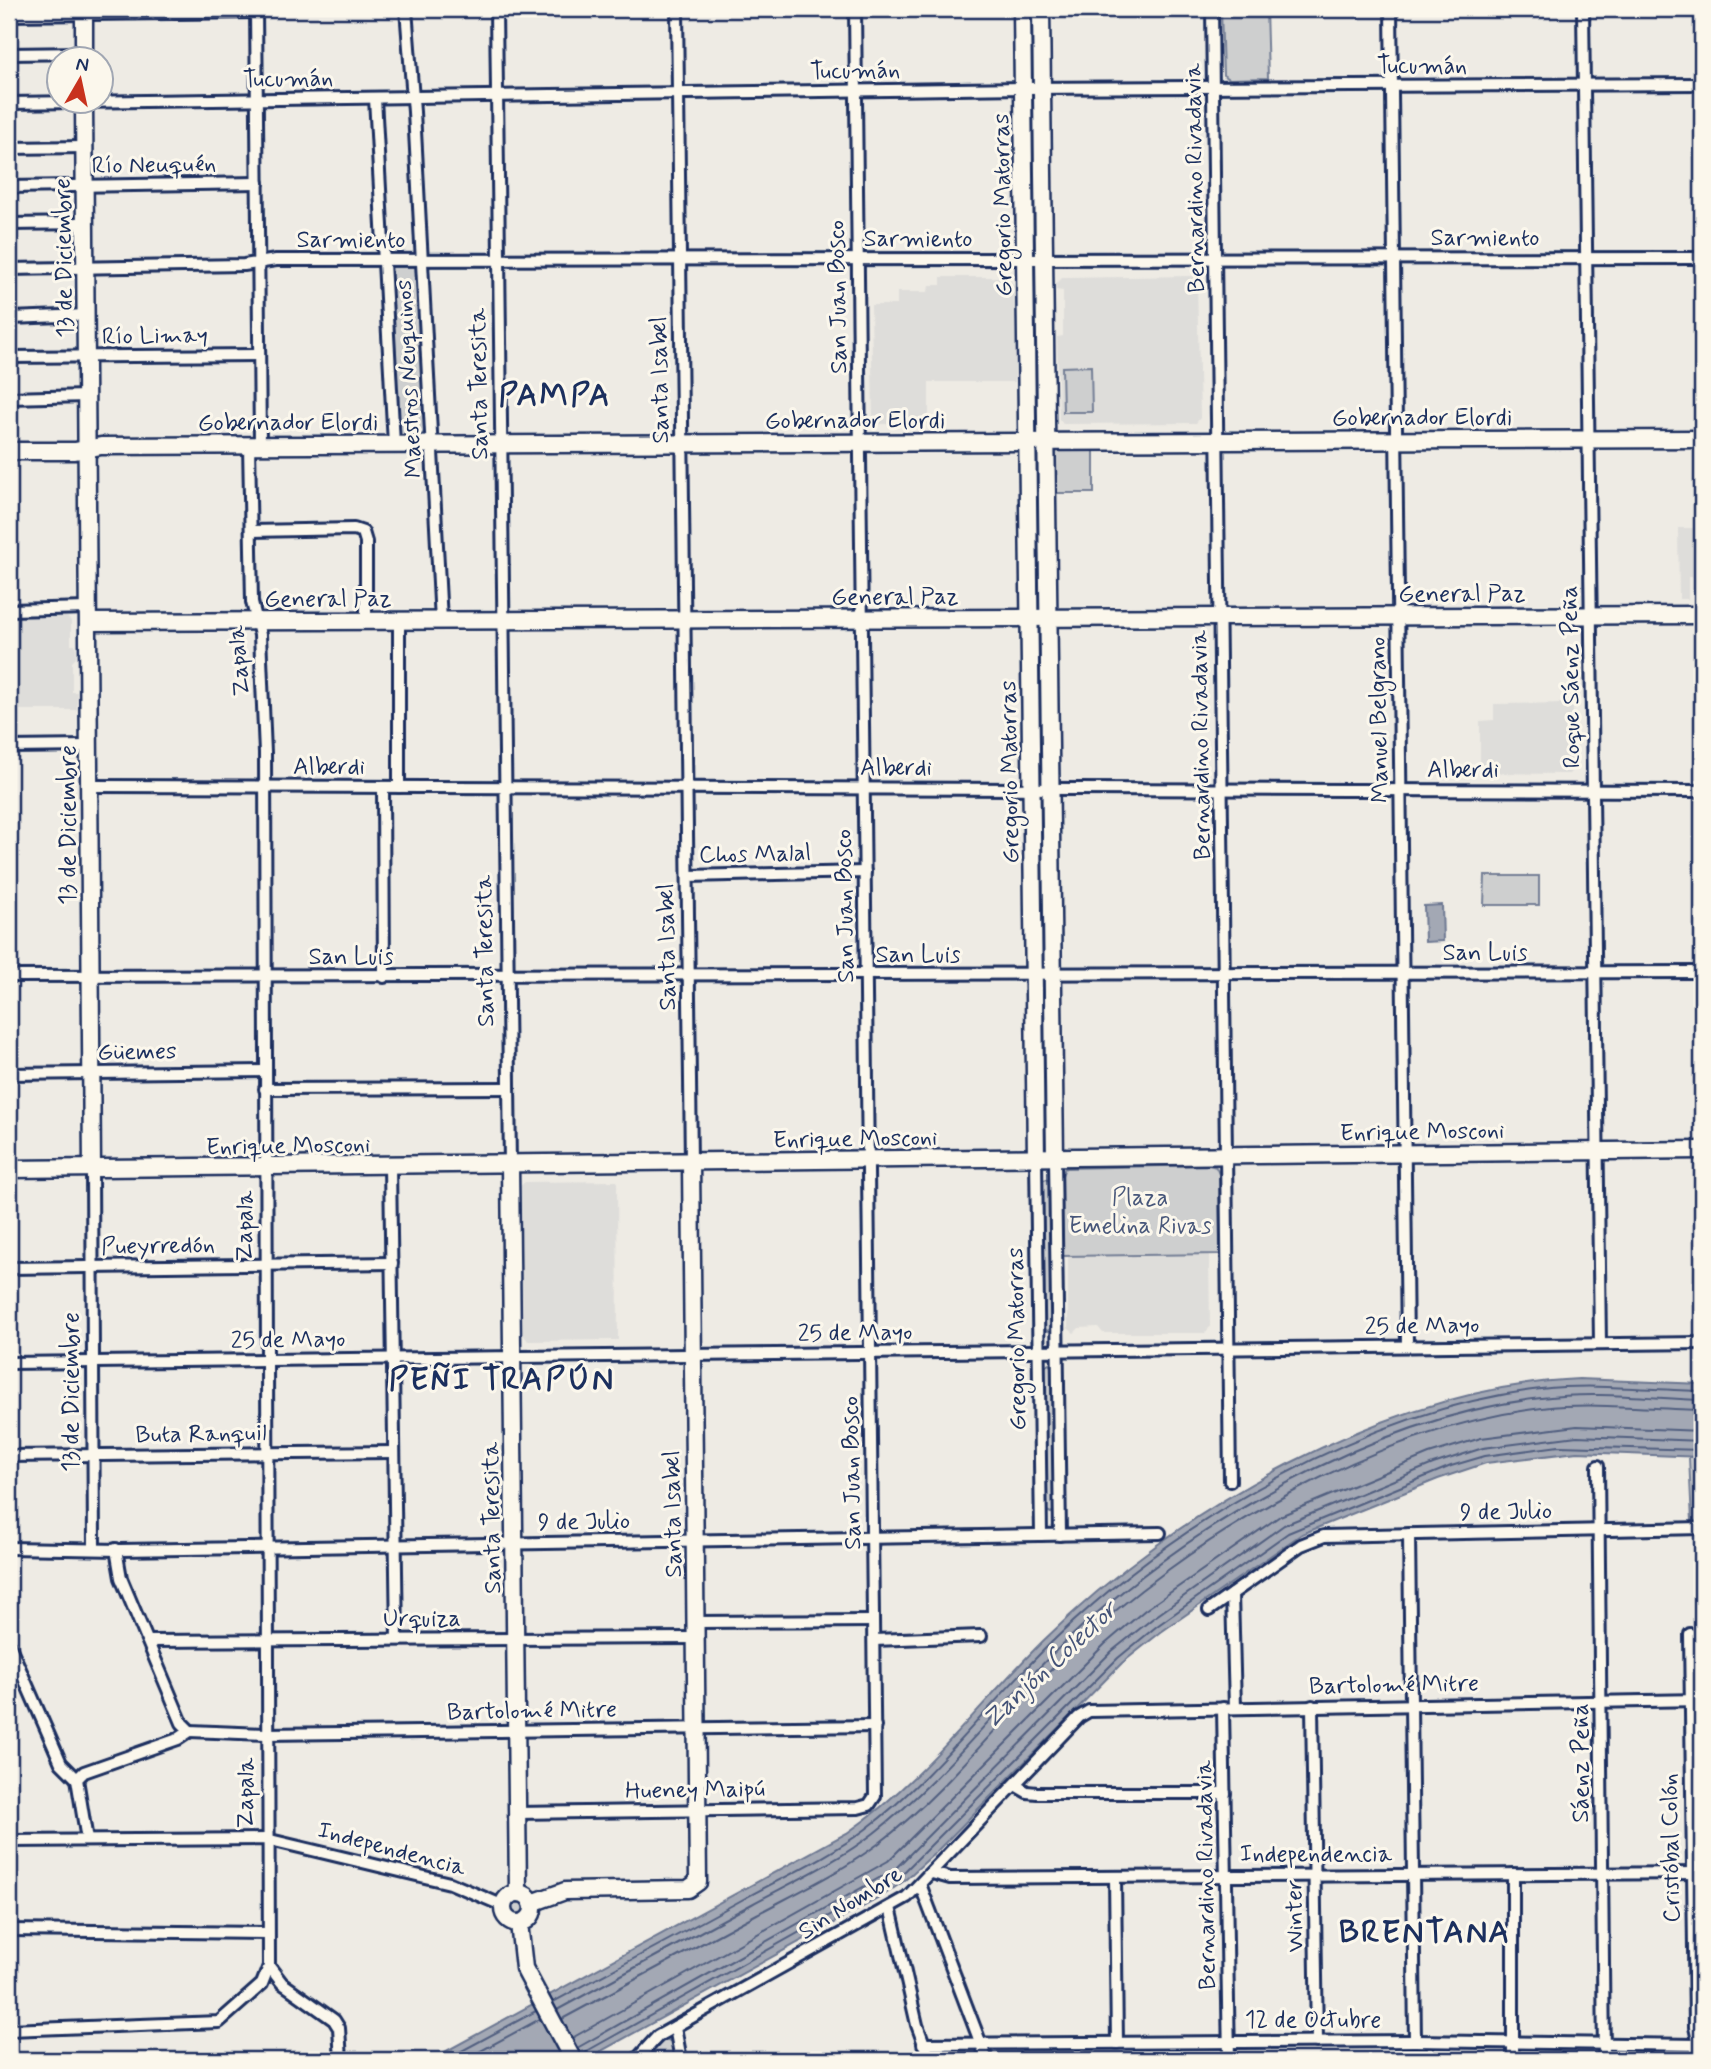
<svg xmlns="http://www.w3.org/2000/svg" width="1711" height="2069" font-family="Mynerve,sans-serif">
<rect width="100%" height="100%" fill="#eeebe4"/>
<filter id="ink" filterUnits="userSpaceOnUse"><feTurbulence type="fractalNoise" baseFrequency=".0143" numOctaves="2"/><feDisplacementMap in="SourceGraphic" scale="14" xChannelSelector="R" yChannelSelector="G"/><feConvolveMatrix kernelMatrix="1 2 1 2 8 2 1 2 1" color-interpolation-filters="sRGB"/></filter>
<g filter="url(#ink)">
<g fill="#deddda">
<path d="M1193 276 1197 280 1200 418 1196 423 1063 424 1059 419 1057 337 1063 336V291L1056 290V284L1062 278Z"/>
<path d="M941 277H1007L1015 286V382H929V424H878L873 420 871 305H897V292H928L929 285H941Z"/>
<path d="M1678 528H1702V577H1688V599H1679Z"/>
<path d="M11 617H67L71 621V645H76V658L72 662V692H77V710H11Z"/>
<path d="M1573 703 1574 768 1569 774 1480 773V721L1494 720V704Z"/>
<path d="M617 1181 618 1340 528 1341 523 1334 520 1186 525 1182Z"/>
<path d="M1209 1254 1210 1327 1205 1333H1103L1098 1327 1079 1328 1074 1333 1068 1328V1256Z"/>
<path d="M1619 2057H1680L1685 2060H1616Z"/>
</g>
<g fill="#cecfcf" stroke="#747f96" stroke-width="2">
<path d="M1026 9H1037L1033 73H1029Z"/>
<path d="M1221 9H1266L1268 78 1230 79 1223 75Z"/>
<path d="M1032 103 1035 104 1038 242 1035 244 1032 243Z"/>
<path d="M414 266 418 269 426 433 404 437 397 432 389 267Z"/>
<path d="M1037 329 1040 331 1037 427 1034 426V330Z"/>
<path d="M1091 366 1092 412H1063L1062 367Z"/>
<path d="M1094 447V493H1051L1052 450Z"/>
<path d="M1036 455H1039L1042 602 1039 603 1034 601 1033 456Z"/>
<path d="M1039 635 1043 637 1045 773 1042 775 1038 773 1036 637Z"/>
<path d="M1042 804 1045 805 1046 966 1040 965 1039 805Z"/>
<path d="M1485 876H1539V905H1484Z"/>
<path d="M1041 981H1045L1050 1141 1047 1143 1043 1142Z"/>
<path d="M1209 1165 1216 1167 1219 1174 1220 1254 1062 1256 1061 1178 1065 1168Z"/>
<path d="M1047 1179 1051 1184 1053 1326 1048 1331 1043 1329 1041 1181Z"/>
<path d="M1049 1364 1053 1369 1056 1509 1051 1513 1045 1510 1043 1368Z"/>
<path d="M1689 1457H1702V1522H1692Z"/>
<circle cx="519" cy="1908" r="8"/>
<path d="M666 2039 672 2042 675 2060H641Z"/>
<path d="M1517 2048H1592L1598 2051 1599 2060H1517Z"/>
</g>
<g fill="#a3a8b4" stroke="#6d7892" stroke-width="2">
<path d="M1442 905 1443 941 1425 942 1424 906Z"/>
<path d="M1579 1379 1702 1384V1457L1577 1452 1486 1463 1438 1479 1302 1534 1161 1632 1122 1663 936 1852 904 1881 881 1897 585 2060H430L847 1833C922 1781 979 1704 1043 1641 1178 1508 1386 1388 1579 1379Z"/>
</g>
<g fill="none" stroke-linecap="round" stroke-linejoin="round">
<g stroke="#515f80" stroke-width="2">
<path d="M553 2002C618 1967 684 1932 749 1896 788 1875 830 1856 866 1829 935 1777 993 1698 1056 1638 1180 1519 1368 1409 1541 1389 1595 1383 1648 1390 1702 1391"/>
<path d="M557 2010C622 1975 687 1939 752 1904 793 1882 837 1862 874 1833 945 1778 999 1704 1064 1643 1187 1526 1371 1418 1541 1398 1595 1391 1648 1398 1702 1400"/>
<path d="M562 2019C627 1984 692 1949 757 1914 798 1892 841 1872 878 1844 949 1790 1004 1715 1067 1654 1188 1538 1374 1428 1542 1408 1595 1402 1649 1409 1702 1410"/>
<path d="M572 2038 888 1861 1105 1644 1145 1610 1280 1516 1429 1454 1481 1438 1577 1426 1702 1431"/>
<path d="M577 2048 895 1869 1112 1651 1152 1619 1284 1525 1433 1464 1483 1448 1577 1436 1702 1441"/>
<path d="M445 2060 536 2011"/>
<path d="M464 2060 540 2019"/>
<path d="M583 2060 587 2051 900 1876 1118 1658 1157 1626 1288 1533 1451 1466 1485 1456 1559 1446 1702 1450"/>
</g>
<g stroke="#1b2f5e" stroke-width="16">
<g id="street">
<path d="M256 9 260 445"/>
<path d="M406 9 414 112 441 621"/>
<path d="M496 9 510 1165"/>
<path d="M677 9 691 1162"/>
<path d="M1212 9 1230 1481"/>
<path d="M1391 9 1407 1346"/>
<path d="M1583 9 1600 1344"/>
<path d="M9 15 256 12"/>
<path d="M9 54 84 53"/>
<path d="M375 98 394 444"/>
<path d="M9 103 1023 88 1702 84"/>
<path d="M9 148 85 147"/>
<path d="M9 187 258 183"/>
<path d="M9 224 86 223"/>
<path d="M9 269 244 265 276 260 1702 258"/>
<path d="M11 318 87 315"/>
<path d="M9 357 259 355"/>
<path d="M9 398 87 396"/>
<path d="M251 531 354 529 363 532 366 542V621"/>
<path d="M9 610 89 608"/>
<path d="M9 747 89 746"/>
<path d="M90 786 1702 791"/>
<path d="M383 787 384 977"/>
<path d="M399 787V621"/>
<path d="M688 876 865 872"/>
<path d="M9 976 1702 972"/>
<path d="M9 1074 265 1071"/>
<path d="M265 1089 509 1088"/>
<path d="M1036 1158 1041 1535"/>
<path d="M1055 1158 1060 1535"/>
<path d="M390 1166 397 1639"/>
<path d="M92 1170 94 1547"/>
<path d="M9 1268 392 1263"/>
<path d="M9 1363 1702 1343"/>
<path d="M9 1456 394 1452"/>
<path d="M1598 1466 1604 2060"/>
<path d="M1409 1534 1415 2041"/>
<path d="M9 1548 120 1550 1160 1533"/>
<path d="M116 1549 121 1578 182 1723 190 1731"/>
<path d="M1232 1594 1235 1708"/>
<path d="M1209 1610 1301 1545 1324 1536 1702 1528"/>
<path d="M696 1622 873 1621"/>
<path d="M874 1640 981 1636"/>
<path d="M148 1641 696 1638"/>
<path d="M9 1644 61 1763 77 1779"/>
<path d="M1312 1706 1317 2042"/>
<path d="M1223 1708 1229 2060"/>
<path d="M190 1731 266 1734 875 1726"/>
<path d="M1015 1785 1027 1792 1037 1793H1225"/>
<path d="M517 1813 858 1808 869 1805 875 1796 855 9"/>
<path d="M87 1840 77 1779 84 1772 178 1739 190 1731"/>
<path d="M9 1841 266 1839 450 1883 504 1906"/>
<path d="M932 1873 950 1878 1702 1873"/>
<path d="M1513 1874V2060"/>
<path d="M1115 1877 1117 2043"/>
<path d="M920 1884 987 2060"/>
<path d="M890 1907 917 2025 930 2060"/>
<path d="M9 1930 268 1933"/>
<path d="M269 1966 282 1983 334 2020 339 2028 341 2060"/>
<path d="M675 2027 681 2060"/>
<path d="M9 2030 219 2022 262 1984 269 1966 265 753 260 635 252 602 249 445"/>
<path d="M923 2044 1415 2041 1699 2045 1695 2027 1690 1634"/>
<path d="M636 2060 658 2036 907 1897 1079 1717 1089 1711 1702 1700"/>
</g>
</g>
<g stroke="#1b2f5e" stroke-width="21">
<g id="secondary">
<path d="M84 9V60"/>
<path d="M1022 9 1036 1158"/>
<path d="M1041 9 1055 1158"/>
<path d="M84 102 92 1170"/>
<path d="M9 451H75L101 446 1702 439"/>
<path d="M89 622 1702 615"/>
<path d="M510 1165 518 1893"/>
<path d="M9 1169 1702 1150"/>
<circle cx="518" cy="1908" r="15"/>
<path d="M532 1903 565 1891 688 1889 698 1882 691 1162"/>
<path d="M519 1923 524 1968 573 2060"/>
<path d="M1699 2060V2045H1702"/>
</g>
</g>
<use href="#street" stroke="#fbf7ec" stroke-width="10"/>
<use href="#secondary" stroke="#fbf7ec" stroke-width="16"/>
</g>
</g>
<g text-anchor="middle" stroke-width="6" stroke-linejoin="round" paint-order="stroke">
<g font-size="24" fill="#1b2f5e" stroke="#fbf7ec">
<text x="1422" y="73">Tucumán</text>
<text transform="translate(855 70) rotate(-1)" y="8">Tucumán</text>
<text transform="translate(288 78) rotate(-1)" y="8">Tucumán</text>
<text transform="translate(154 164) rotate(-1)" y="8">Río Neuquén</text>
<text transform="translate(1194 178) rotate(-91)" y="8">Bernardino Rivadavia</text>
<text transform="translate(1002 205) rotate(-91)" y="8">Gregorio Matorras</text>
<text x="1485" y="245">Sarmiento</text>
<text x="918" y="246">Sarmiento</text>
<text x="351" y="247">Sarmiento</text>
<text transform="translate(63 258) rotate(-91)" y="8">13 de Diciembre</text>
<text transform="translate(837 297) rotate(-91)" y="8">San Juan Bosco</text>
<text transform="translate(155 335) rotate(-1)" y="8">Río Limay</text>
<text transform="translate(408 379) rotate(-93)" y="8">Maestros Neuquinos</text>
<text transform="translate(659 380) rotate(-91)" y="8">Santa Isabel</text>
<text transform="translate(478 384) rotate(-91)" y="8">Santa Teresita</text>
<text x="1422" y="425">Gobernador Elordi</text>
<text x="855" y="428">Gobernador Elordi</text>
<text x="288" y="430">Gobernador Elordi</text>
<text x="1462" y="601">General Paz</text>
<text x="895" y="604">General Paz</text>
<text x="328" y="606">General Paz</text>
<text transform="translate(238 661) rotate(-95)" y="8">Zapala</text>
<text transform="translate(1570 677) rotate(-91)" y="8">Roque Sáenz Peña</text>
<text transform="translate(1378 720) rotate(-91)" y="8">Manuel Belgrano</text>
<text transform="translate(1200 745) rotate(-91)" y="8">Bernardino Rivadavia</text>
<text x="329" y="774">Alberdi</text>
<text x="896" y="775">Alberdi</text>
<text x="1463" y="777">Alberdi</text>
<text transform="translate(1009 772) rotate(-91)" y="8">Gregorio Matorras</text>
<text transform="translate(67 825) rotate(-90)" y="8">13 de Diciembre</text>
<text transform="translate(755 853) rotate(-1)" y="8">Chos Malal</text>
<text transform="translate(844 906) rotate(-91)" y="8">San Juan Bosco</text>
<text transform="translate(666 947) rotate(-91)" y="8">Santa Isabel</text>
<text transform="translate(484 951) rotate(-91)" y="8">Santa Teresita</text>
<text x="1485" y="960">San Luis</text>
<text x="918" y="962">San Luis</text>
<text x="351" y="964">San Luis</text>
<text transform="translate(137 1051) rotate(-1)" y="8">Güemes</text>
<text transform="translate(1422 1131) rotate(-1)" y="8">Enrique Mosconi</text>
<text transform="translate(855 1138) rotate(-1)" y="8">Enrique Mosconi</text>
<text transform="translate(288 1145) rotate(-1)" y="8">Enrique Mosconi</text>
<text transform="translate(244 1226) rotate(-90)" y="8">Zapala</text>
<text transform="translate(158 1245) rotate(-1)" y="8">Pueyrredón</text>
<text transform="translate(1422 1325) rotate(-1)" y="8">25 de Mayo</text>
<text transform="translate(855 1332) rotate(-1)" y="8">25 de Mayo</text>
<text transform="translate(288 1339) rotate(-1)" y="8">25 de Mayo</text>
<text transform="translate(1016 1339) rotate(-91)" y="8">Gregorio Matorras</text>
<text transform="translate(70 1392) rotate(-90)" y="8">13 de Diciembre</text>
<text transform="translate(201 1433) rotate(-1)" y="8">Buta Ranquil</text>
<text transform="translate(851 1473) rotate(-91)" y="8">San Juan Bosco</text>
<text transform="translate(1506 1511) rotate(-1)" y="8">9 de Julio</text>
<text transform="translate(672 1514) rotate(-91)" y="8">Santa Isabel</text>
<text transform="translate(491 1518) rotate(-91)" y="8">Santa Teresita</text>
<text transform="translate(584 1521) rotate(-1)" y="8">9 de Julio</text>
<text x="422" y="1626">Urquiza</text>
<text transform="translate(1394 1684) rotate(-1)" y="8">Bartolomé Mitre</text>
<text transform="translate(532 1710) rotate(-1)" y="8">Bartolomé Mitre</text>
<text transform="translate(1580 1763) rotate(-90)" y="8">Sáenz Peña</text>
<text transform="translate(695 1789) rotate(-1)" y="8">Hueney Maipú</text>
<text transform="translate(245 1793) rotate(-90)" y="8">Zapala</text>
<text transform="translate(392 1848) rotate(15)" y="8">Independencia</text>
<text transform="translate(1670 1848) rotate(-91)" y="8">Cristóbal Colón</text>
<text x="1316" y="1861">Independencia</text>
<text transform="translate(1205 1875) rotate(-91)" y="8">Bernardino Rivadavia</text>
<text transform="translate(850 1902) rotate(-32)" y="8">Sin Nombre</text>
<text transform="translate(1294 1916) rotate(-91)" y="8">Winter</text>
<text x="1313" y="2027">12 de Octubre</text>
</g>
<g font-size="24" fill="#48577a" stroke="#fbf7ec">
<text x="1140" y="1205">Plaza<tspan x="1140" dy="28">Emelina Rivas</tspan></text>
</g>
<g font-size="26" font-style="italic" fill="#445378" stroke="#fbf7ec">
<text transform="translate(1049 1664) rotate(-43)" y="9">Zanjón Colector</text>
</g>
<g font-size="32" font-weight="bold" letter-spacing="2" fill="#1b2f5e" stroke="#fbf7ec">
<text x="555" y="405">PAMPA</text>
<text x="502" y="1389">PEÑI TRAPÚN</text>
<text x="1425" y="1942">BRENTANA</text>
</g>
</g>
<rect width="1711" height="2069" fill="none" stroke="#fbf7ec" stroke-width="35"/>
<rect x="18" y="18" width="1676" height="2034" fill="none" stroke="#1b2f5e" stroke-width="2.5" filter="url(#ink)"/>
<g transform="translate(80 80) rotate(9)"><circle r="33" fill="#fbf7ec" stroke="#a1a7b3" stroke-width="2"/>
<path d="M0-5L12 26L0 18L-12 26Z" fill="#c8321e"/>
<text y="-10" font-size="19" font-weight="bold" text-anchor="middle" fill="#1b2f5e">N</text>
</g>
</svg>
